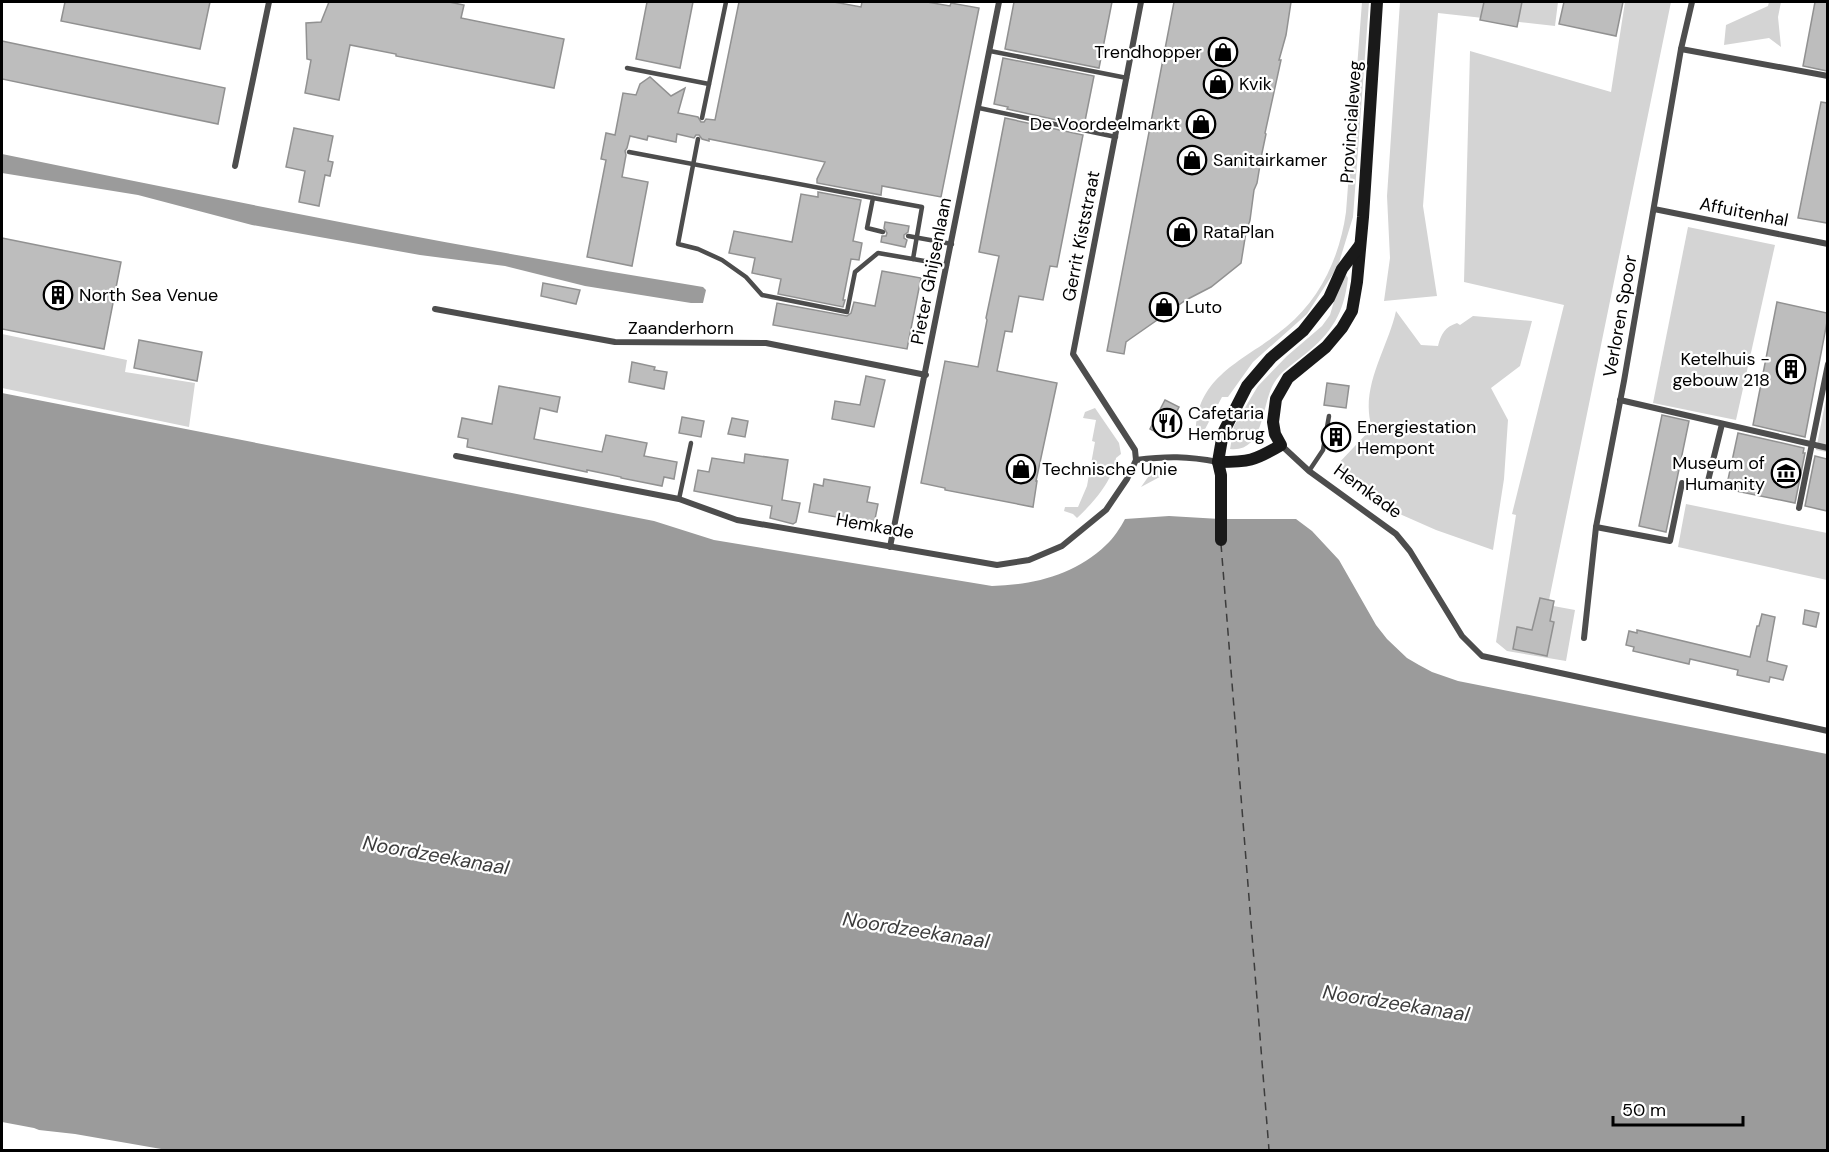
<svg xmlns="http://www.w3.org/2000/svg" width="1829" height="1152" font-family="'DM Sans',sans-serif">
<rect width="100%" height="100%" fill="#fff"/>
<g fill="#d4d4d4">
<path d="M1362 2H1369L1353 217 1338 266 1307 314 1253 362 1228 397H1222L1203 433H1196C1195 374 1249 359 1286 327 1321 298 1340 256 1346 212Z"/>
<path d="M1400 2H1558L1555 26 1438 13 1423 206 1437 296 1384 301 1390 258 1387 196Z"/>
<path d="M1625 2H1671L1548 605 1575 610 1566 661 1507 651 1496 642 1516 515 1512 514 1564 305 1464 282 1470 51 1611 92Z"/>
<path d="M1769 2H1781L1778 17 1781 47 1769 38 1724 45 1726 25 1768 6Z"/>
<path d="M1688 227 1775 245 1736 420 1653 403Z"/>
<path d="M1346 275 1348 278C1344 313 1332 333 1304 355 1293 364 1281 371 1274 383 1261 404 1265 453 1230 449L1234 426 1258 386 1287 356 1322 326 1330 315 1337 291Z"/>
<path d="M1396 311 1421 345 1438 346C1441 334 1445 327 1457 323L1460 325 1473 316 1532 321 1520 366 1491 388 1508 420 1504 479 1493 550 1436 530 1402 515 1336 466 1372 428C1359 388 1388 348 1396 311Z"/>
<path d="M2 334 127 360 125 372 195 383 189 427 2 388Z"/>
<path d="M1827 394V452L1816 450Z"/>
<path d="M1095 408 1119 443 1121 454 1116 458C1113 481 1093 503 1077 518L1073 514 1064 511 1065 507H1078L1087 486 1095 442 1092 441 1096 420 1083 418 1085 412Z"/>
<path d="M1163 468 1169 469V472L1141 487 1151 473Z"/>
<path d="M1686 504 1827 533V580L1678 547Z"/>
</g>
<g fill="#9b9b9b">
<path d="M2 154C235 202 468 249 703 287L706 290 703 303H691L585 286 505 266 420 255 252 225 138 195 2 173Z"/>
<path d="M2 393 654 521 714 540 992 586C1033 585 1075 575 1106 545 1114 538 1120 528 1125 519L1169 516 1220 519H1296L1312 531 1339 560 1376 625 1387 639 1407 658 1419 665 1432 672 1458 681 1827 754V1150H167L75 1134 39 1130 34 1128 2 1122Z"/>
</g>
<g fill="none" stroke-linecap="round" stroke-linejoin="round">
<path stroke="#3c3c3c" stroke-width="1.5" stroke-dasharray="8 6" stroke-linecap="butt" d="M1221 544 1269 1150"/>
</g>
<g fill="#bdbdbd" stroke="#919191" stroke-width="1.5">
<path d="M65 2H210L200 49 61 21Z"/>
<path d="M329 2H449L464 5 461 18 564 39 554 88 396 56V54L350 45 339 100 305 93 311 60 307 59 306 23 321 22Z"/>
<path d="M647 2H693L680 68 636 59Z"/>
<path d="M739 2H834L861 7 862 2H927L950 6 951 3 979 8 941 197 882 186 881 195 817 183V179L825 162 709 139V141L702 139 699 135H696L694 138 677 134 676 142 648 136 647 140 630 136 627 148 625 151 626 155 622 177 648 182 632 266 587 257 606 160 601 159 606 133 615 135 623 93 636 95 640 84 650 77 671 96 685 88 678 113 698 117 701 122H704L706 119 715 120Z"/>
<path d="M1014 2H1112L1099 68 1005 49Z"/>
<path d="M1174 2H1291L1286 35 1279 60H1281L1265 133 1266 134 1262 153 1257 183 1254 190 1250 220 1248 227 1247 226 1241 263 1211 287 1186 300 1130 339 1126 342 1124 354 1107 351Z"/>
<path d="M1484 2H1522L1517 27 1480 20Z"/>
<path d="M1564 2H1623L1616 36 1559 24Z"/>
<path d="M1815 2H1827V71L1803 66Z"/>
<path d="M2 41 225 88 218 124 2 79Z"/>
<path d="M1003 58 1094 76 1084 126 1007 109 1008 107 994 104Z"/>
<path d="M1821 102 1827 103V223L1798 218Z"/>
<path d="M1005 118 1083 135 1057 267 1050 266 1043 300 1019 296 1012 332 1005 331 997 371 1057 383 1036 481H1037L1033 507 945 490V488L921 483 945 361 978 367 987 320 986 318 999 256 979 252Z"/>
<path d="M294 128 333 136 328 161 333 162 330 176 325 175 319 206 299 202 305 171 286 167Z"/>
<path d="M818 192 861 200 853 241 862 243 859 260 851 259 843 300H845L843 307 778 294 781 279 752 273 755 258 729 253 734 231 792 242 801 194 818 197Z"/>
<path d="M885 222 909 226 908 232 904 235V238L907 240 905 247 881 242 882 236H886L887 233 884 228Z"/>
<path d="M2 238 121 262 104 349 2 329Z"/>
<path d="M882 271 921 278 907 349 773 325 777 303 847 316 851 313 854 302 875 306Z"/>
<path d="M543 283 580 290 576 304 541 296Z"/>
<path d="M1777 302 1827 313V322L1805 437 1753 425Z"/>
<path d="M139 340 202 352 197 381 134 368Z"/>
<path d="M632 362 655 367 654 370 667 372 664 389 629 382Z"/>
<path d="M866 376 885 380 874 427 832 419 835 401 860 405Z"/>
<path d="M1327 383 1349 386 1346 408 1324 405Z"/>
<path d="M499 386 560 397 557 412 540 408 534 439 602 452 606 435 647 443 644 456 677 462 674 479 664 477 662 486 621 478V477L587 470V472L467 447 468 439 458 437 462 418 492 424Z"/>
<path d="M1165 400 1179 407 1164 436 1150 429Z"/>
<path d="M1662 415 1689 421 1666 532 1639 526Z"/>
<path d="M682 417 704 421 701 437 679 433Z"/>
<path d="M732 418 748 421 745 437 728 434Z"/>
<path d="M1738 433 1804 448 1803 453H1805L1795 503 1726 489Z"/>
<path d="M745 454 788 460 782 500 800 503 796 522 793 524 770 518 772 506 694 491 698 470 709 472 712 458 744 463Z"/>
<path d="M1815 456 1827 459V511L1805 506Z"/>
<path d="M824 479 870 487 867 502 878 504 874 524 809 512 814 484 823 486Z"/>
<path d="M1540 598 1554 601 1550 621 1554 622 1547 656 1513 649 1517 627 1532 630Z"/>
<path d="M1805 610 1819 613 1816 627 1803 624Z"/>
<path d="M1762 614 1775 617 1767 661 1787 666 1783 680 1770 677 1769 682 1737 675 1738 670 1690 659 1689 664 1633 651 1634 647 1626 645 1629 631 1637 633V630L1750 657 1757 626H1759Z"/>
</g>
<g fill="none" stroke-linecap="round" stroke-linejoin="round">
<g stroke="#4d4d4d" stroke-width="4.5">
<path d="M990 51 1127 78"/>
<path d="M627 68 709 84"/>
<path d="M979 108 1116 137"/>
<path d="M702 118 726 2"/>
<path d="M698 139 678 244 698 249 722 260 746 277 762 295 847 312 855 272 878 253 913 259 922 207 873 198"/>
<path d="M629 152 873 198 867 228 883 232"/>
<path d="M908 236 952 244"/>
<path d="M913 259 947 265"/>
<path d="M1309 471 1323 450 1329 416"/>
<path d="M679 499 691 443"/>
</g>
<g stroke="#4d4d4d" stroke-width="6">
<path d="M1681 49 1828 76"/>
<path d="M235 166 269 2"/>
<path d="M1654 209 1828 244"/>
<path d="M435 309 615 342 766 343 926 375"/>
<path d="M1620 400 1828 448"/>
<path d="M1281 445 1309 471 1396 534 1410 551 1462 636 1482 656 1828 731"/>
<path d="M456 456 679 499 737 520 997 565 1029 560 1062 546 1106 510 1127 479 1136 460"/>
<path d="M1136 460 1135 450 1073 354 1141 2"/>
<path d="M1136 460C1167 456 1187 456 1218 462"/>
<path d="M1706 489 1722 424"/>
<path d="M1799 508 1828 364"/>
<path d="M1596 527 1670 541 1682 483"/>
<path d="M890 547 999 2"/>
<path d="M1584 638 1596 527 1624 381 1681 49 1692 2"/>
</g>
<g stroke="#1a1a1a" stroke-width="12">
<path d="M1218 462C1249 462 1254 461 1281 445L1275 434 1273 422 1276 399 1288 378 1326 347 1342 328 1352 311 1357 282 1363 217 1377 2"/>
<path d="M1221 540V475L1218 462 1223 433 1247 386 1271 358 1303 331 1329 298 1342 269 1360 245"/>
</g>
</g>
<defs>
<g id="shop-ring" transform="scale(1.5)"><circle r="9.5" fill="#fff" stroke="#000" stroke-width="1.5"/><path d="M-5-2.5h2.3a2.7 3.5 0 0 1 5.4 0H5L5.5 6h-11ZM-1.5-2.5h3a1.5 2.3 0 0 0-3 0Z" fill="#000"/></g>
<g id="building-ring" transform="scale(1.5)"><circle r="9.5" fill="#fff" stroke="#000" stroke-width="1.5"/><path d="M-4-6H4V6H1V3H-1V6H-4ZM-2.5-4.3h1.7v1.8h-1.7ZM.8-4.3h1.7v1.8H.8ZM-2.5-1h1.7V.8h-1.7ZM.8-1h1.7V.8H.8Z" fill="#000"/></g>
<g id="restaurant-ring" transform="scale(1.5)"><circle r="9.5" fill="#fff" stroke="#000" stroke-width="1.5"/><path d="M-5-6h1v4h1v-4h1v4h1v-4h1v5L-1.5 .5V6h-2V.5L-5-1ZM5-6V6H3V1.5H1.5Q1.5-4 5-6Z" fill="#000"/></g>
<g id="museum-ring" transform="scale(1.5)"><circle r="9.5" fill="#fff" stroke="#000" stroke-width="1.5"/><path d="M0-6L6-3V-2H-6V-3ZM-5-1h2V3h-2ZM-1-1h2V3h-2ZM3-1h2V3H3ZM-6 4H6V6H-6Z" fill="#000"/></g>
</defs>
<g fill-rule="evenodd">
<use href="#shop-ring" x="1223" y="52"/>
<use href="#shop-ring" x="1218" y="84"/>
<use href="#shop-ring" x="1201" y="124"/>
<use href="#shop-ring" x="1192" y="160"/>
<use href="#shop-ring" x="1182" y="232"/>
<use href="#building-ring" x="58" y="295"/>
<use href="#shop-ring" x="1164" y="307"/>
<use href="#building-ring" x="1791" y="369"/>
<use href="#restaurant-ring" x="1167" y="423"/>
<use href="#building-ring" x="1336" y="437"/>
<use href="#shop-ring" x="1021" y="469"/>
<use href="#museum-ring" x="1786" y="473"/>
</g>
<g text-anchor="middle" stroke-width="4.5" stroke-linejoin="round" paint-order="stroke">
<g font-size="18" fill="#000" stroke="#fff" text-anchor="start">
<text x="1202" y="58" text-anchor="end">Trendhopper</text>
<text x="1239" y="90">Kvik</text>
<text x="1180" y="130" text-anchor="end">De Voordeelmarkt</text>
<text x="1213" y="166">Sanitairkamer</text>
<text x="1203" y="238">RataPlan</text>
<text x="79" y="301">North Sea Venue</text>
<text x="1185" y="313">Luto</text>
<text x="1770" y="365" text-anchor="end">Ketelhuis -<tspan x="1770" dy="21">gebouw 218</tspan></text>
<text x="1188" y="419">Cafetaria<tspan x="1188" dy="21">Hembrug</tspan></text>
<text x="1357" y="433">Energiestation<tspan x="1357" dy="21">Hempont</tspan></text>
<text x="1765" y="469" text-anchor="end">Museum of<tspan x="1765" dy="21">Humanity</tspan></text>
<text x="1042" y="475">Technische Unie</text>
</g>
<g font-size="18" fill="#000" stroke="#fff">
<text transform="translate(1351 122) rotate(-86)" y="6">Provincialeweg</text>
<text transform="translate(1744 212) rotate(11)" y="6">Affuitenhal</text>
<text transform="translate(1081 236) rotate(-79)" y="6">Gerrit Kiststraat</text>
<text transform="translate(931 271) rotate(-79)" y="6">Pieter Ghijsenlaan</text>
<text transform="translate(1620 316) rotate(-80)" y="6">Verloren Spoor</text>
<text x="681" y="334">Zaanderhorn</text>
<text transform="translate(1368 491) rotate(36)" y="6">Hemkade</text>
<text transform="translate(875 526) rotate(10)" y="6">Hemkade</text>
</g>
<g font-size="20" font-style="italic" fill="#3c3c3c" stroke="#fff">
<text transform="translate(436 855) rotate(10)" y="7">Noordzeekanaal</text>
<text transform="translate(916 930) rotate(9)" y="7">Noordzeekanaal</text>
<text transform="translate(1396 1003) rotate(9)" y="7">Noordzeekanaal</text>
</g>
</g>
<rect width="1829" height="1152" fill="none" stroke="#000000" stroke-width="6"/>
<path d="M1613 1116v9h130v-9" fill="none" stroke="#000000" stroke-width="3"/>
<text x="1622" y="1116" font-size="18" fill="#000000" stroke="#ffffff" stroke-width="4.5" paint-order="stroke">50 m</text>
</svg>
